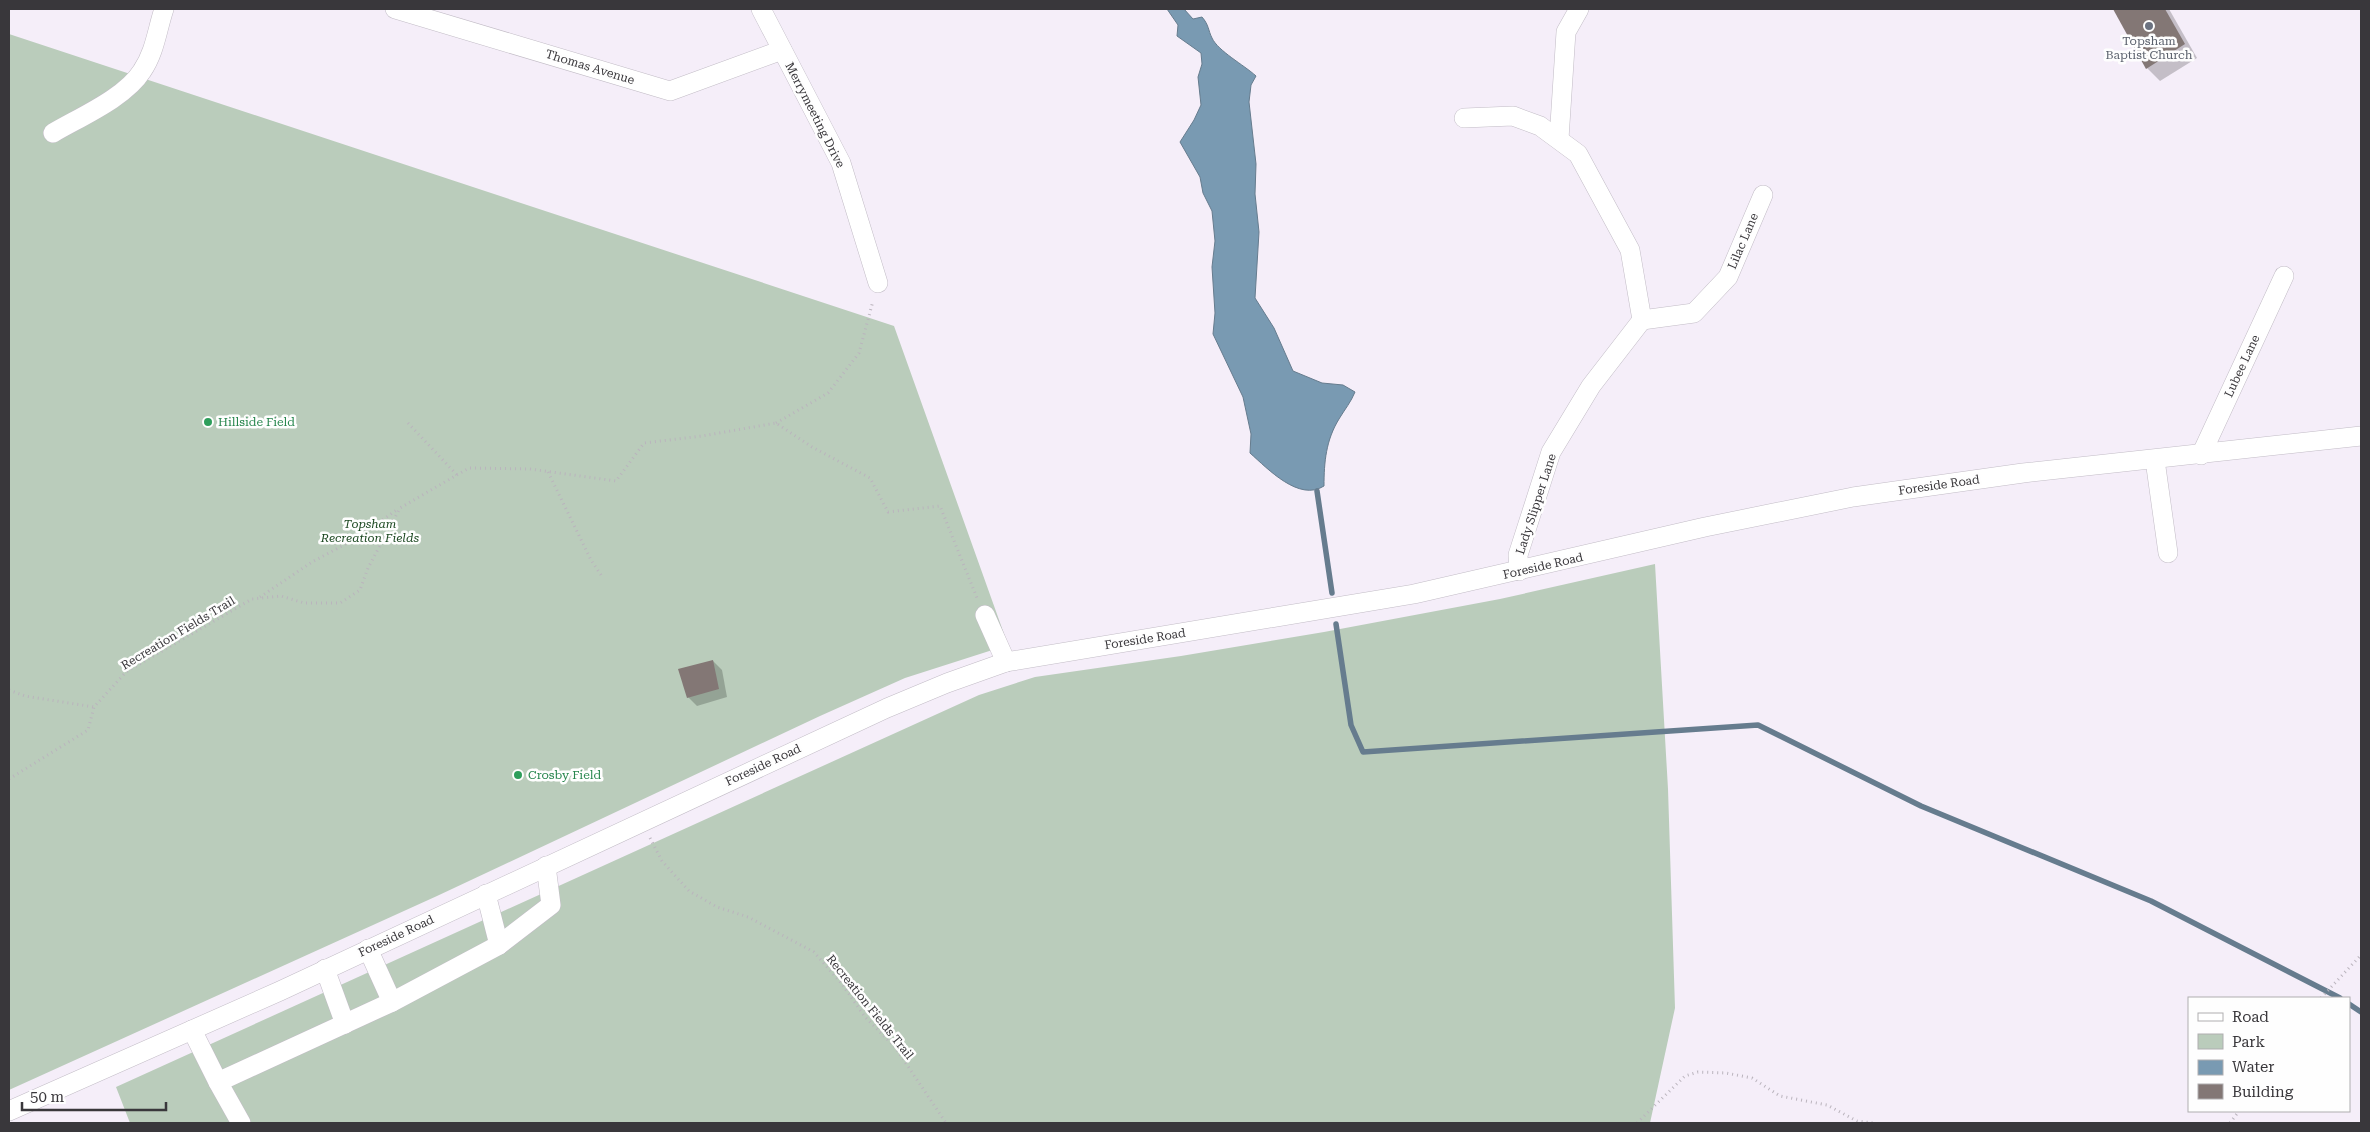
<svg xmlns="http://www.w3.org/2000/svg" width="2370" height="1132" font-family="'Roboto Serif',serif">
<rect width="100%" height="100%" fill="#f5eef9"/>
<g fill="#baccbb">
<path d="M9 34 894 326 1008 645 905 678 820 716 437 896 9 1090Z"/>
<path d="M1655 564 1668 789 1675 1008 1650 1123H130L116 1087 979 695 1035 677 1181 656 1324 632 1500 599Z"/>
</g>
<path fill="#799ab2" stroke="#667c8e" d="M1167 9H1184L1193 19 1202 17C1209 25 1208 30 1212 38 1218 51 1244 65 1256 76L1251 85 1249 102 1256 164 1255 194 1259 232 1255 298 1274 328 1293 371 1322 383 1343 385 1355 392C1351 402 1345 409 1339 419 1326 440 1324 462 1324 486 1299 502 1268 469 1250 453L1251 434 1243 397 1213 334 1215 313 1212 267 1215 241 1212 211 1203 193 1200 177 1180 142 1194 120 1201 105 1198 77 1202 64 1201 53 1177 36 1178 25Z"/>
<g fill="#0003">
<path d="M2115 9H2169L2197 58 2160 81 2147 68Z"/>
<path d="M713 661 722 670 727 697 697 706 688 697Z"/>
</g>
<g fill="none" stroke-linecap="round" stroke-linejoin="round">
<g stroke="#667c8e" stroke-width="5.5">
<path d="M1317 491 1332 593"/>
<path d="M1336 624 1351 725 1363 752 1758 725 1921 806 2151 901 2340 998"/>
<path d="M2349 1004 2361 1012"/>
</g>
</g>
<g fill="#837775">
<path d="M2113 9H2165L2185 44 2146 69Z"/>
<path d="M713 660 719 689 687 698 678 669Z"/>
</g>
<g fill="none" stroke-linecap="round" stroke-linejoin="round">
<g stroke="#c2bcc6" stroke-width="20">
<g id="minor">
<path d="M395 9 670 91 782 50"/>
<path d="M761 9 841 163 878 283"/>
<path d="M1464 118 1513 116 1540 126 1578 154 1630 250 1642 320 1591 386 1551 452 1518 555 1519 571"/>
<path d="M53 133C80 117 125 98 142 71 155 52 157 30 164 9"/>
<path d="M1559 139 1566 32 1579 9"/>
<path d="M1642 320 1694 313 1728 277 1763 195"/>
<path d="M2201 455 2284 276"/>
<path d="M2155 460 2168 553"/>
<path d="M985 615 1006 662"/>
<path d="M486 894 499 945"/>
<path d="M368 949 392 1002"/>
<path d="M325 969 345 1024"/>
<path d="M192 1030 218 1082 392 1002 499 945 551 905 546 866"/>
<path d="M218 1082 241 1123"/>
<path d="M9 1111 280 991 887 708 947 683 1006 662 1414 594 1705 527 1853 497 2023 473 2361 436"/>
</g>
</g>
<g stroke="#bab4bd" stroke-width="3" stroke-dasharray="1 4" stroke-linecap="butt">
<path d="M408 423 457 475"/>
<path d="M776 423 828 393 859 353 873 301"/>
<path d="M548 472 591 560 601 575"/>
<path d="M260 597 312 562 357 538 398 509"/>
<path d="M9 690 25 696 94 707"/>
<path d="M9 779 88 730 94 707 126 672 252 599 281 596 304 603H340L360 590 368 568 400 508 469 468 530 469 616 481 644 443 702 436 776 423 812 447 870 478 888 512 940 506 977 598"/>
<path d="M650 838 662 861 689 891 717 907 748 917 814 952 842 984 865 1017 895 1047 946 1123"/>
<path d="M2321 998 2361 955"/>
<path d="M1637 1123 1685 1076 1698 1072 1726 1073 1752 1078 1780 1096 1827 1105 1857 1121 1873 1123"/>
<path d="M2230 1123 2239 1111"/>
</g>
<use href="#minor" stroke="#fff" stroke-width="19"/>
</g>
<circle fill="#6b7280" stroke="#fefefe" stroke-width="2" cx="2149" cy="26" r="5"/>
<g fill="#2e9e5b" stroke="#fefefe" stroke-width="2">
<circle cx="208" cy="422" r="5"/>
<circle cx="518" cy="775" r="5"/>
</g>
<g text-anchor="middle" stroke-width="5" stroke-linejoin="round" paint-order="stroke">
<g font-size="12" fill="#5b616d" stroke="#fefefe">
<text x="2149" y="45">Topsham<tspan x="2149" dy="14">Baptist Church</tspan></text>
</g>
<g font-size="12" fill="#39373b" stroke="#fefefe">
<text transform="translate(590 67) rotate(17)" y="4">Thomas Avenue</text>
<text transform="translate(815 115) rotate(63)" y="4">Merrymeeting Drive</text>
<text transform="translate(1743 241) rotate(-67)" y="4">Lilac Lane</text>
<text transform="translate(2242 366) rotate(-65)" y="4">Lubee Lane</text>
<text transform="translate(1939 485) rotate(-8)" y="4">Foreside Road</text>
<text transform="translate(1536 504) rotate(-72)" y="4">Lady Slipper Lane</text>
<text transform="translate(1543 566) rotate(-13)" y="4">Foreside Road</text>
<text transform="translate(178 633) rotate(-31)" y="4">Recreation Fields Trail</text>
<text transform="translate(1145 639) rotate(-9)" y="4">Foreside Road</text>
<text transform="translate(763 765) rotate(-25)" y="4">Foreside Road</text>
<text transform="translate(396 936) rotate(-25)" y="4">Foreside Road</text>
<text transform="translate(870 1007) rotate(51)" y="4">Recreation Fields Trail</text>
</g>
<g font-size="12" fill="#27864d" stroke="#fefefe" text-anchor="start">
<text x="218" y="426">Hillside Field</text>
<text x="528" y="779">Crosby Field</text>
</g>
<g font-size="12" font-style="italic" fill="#1d4922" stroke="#fefefe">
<text x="370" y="528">Topsham<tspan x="370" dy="14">Recreation Fields</tspan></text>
</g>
</g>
<rect width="2370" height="1132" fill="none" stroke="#39373b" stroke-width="20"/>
<rect x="2188" y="997" width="162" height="115" fill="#fefefe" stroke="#afaeb0"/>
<rect x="2198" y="1013" width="25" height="8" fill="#ffffff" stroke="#afaeb0"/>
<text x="2232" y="1022" font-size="15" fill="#39373b">Road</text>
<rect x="2198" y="1034" width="25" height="15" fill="#baccbb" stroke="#afaeb0"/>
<text x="2232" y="1047" font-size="15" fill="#39373b">Park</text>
<rect x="2198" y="1060" width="25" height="15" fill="#799ab2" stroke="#afaeb0"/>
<text x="2232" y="1072" font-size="15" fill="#39373b">Water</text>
<rect x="2198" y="1084" width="25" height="15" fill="#837775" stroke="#afaeb0"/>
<text x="2232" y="1097" font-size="15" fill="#39373b">Building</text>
<path d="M22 1102v8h144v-8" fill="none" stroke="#39373b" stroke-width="2.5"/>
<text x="30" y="1102" font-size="15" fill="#39373b" stroke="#fefefe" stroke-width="4" paint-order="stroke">50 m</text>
</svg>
